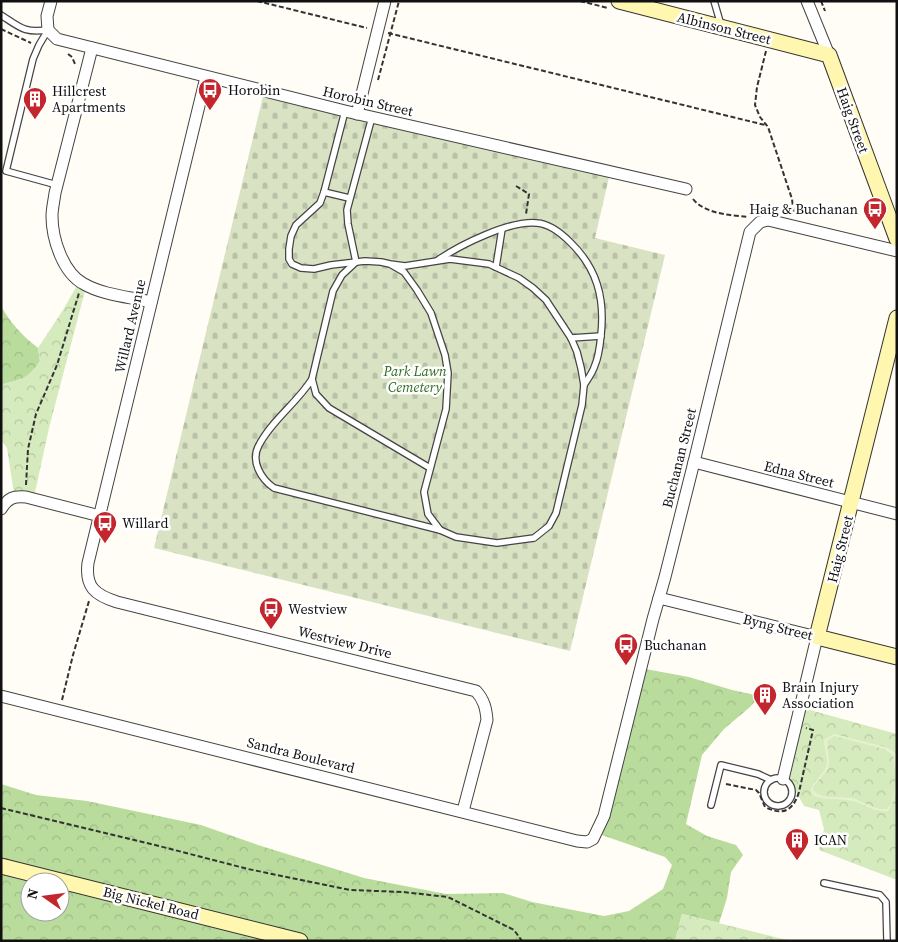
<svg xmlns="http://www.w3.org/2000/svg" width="898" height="942" font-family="'Source Serif 4',serif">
<defs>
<pattern id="forest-crowns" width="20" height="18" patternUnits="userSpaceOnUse" patternTransform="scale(1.25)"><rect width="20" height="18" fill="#b9dc9c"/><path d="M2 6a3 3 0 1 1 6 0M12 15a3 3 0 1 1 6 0" fill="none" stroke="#9ebc85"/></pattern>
<pattern id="cemetery-stones" width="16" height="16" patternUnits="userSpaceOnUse" patternTransform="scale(1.25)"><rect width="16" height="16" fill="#d9e3c4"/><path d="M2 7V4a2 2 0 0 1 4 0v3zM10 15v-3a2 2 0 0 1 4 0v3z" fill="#b9c2a7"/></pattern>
<pattern id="park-crowns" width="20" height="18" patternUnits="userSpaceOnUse" patternTransform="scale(1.25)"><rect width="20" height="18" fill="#d5ebbd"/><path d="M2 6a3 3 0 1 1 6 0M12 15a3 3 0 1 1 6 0" fill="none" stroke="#b6c8a1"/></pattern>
</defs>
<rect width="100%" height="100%" fill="#fffdf5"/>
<g fill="url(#forest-crowns)" fill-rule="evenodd">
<path d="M1 306C11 324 23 336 38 348L40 361C29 378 23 379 4 384L1 390Z"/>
<path d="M640 668 689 677 732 690 760 696 750 707 724 729 702 755 686 824 707 836 736 845 743 855 731 872 727 898 719 923 682 914 675 941H1V784L36 795 87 801 201 825 258 845 364 878 446 894 503 893 532 902 604 916 629 911 663 889 672 865 665 857 596 833ZM30 882H60V912H30Z"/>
</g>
<path fill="url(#cemetery-stones)" d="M264 92 610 173 595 238 665 255 570 651 154 548Z"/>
<g fill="url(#park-crowns)">
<path d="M79 282 86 287 49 428 34 497 14 494 7 448 1 440V390L4 384C23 379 29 378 40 361L38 348 63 310Z"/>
<path d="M799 707 897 734V880L819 850 824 829 819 810 804 806 793 786 787 779Z"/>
<path d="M682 914 791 941H675Z"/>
</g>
<path fill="#e6f2cf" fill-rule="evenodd" d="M834 734 885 747 892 750 896 754C898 771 898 797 888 811 875 813 865 804 853 801 841 798 824 801 813 795L811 790C813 781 822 776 826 767 829 760 824 748 824 740ZM834 736 884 749 893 755C896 771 898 796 887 809 874 811 864 801 852 798 841 796 820 800 813 790V787L828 769 829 763 827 741Z"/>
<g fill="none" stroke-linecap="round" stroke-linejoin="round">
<g stroke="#444" stroke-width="8">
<g id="lane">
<path d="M714 1 721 25"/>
<path d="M1 15C21 28 24 33 48 30"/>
<path d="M48 30 39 45 33 59 6 171 57 185"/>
<path d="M345 111 324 192 320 203 296 225 291 236 289 249V259L292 264 301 268 314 269 331 265 365 261 381 262 390 264 405 266 450 259 489 264 519 278 533 288 546 300 571 338 577 352 581 368 584 385 582 405 556 513 549 526 534 538 497 543 456 537 440 530 428 514 424 492 446 409 448 373 445 355 431 313 417 290 404 272 390 264"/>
<path d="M372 117 347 210 348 224 356 262 342 275 333 291 312 379 316 394 329 408 430 468"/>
<path d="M324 192 349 198"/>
<path d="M438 260C460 245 510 220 537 223 549 224 561 233 570 242 597 268 605 298 601 335 600 345 599 356 595 365 593 372 588 379 584 385"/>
<path d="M496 267 502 229"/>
<path d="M571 338 601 336"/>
<path d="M312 379C297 403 272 420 259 445 250 461 261 479 274 488L440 530"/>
<circle cx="778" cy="792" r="14"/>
<path d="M711 805 721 765 758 774 771 780"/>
<path d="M824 883 880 895 886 902 887 941"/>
</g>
</g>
<g stroke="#444" stroke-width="13">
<g id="street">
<path d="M51 1 47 16 48 30 57 39 345 111 686 189"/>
<path d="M807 1 829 55"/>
<path d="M92 48 55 193C54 201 52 209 52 216 52 239 63 273 84 284 103 295 130 297 151 302"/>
<path d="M206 77 88 563C85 587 95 595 117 602L476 691C484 700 486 708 487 720L463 811"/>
<path d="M357 114 385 1"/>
<path d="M694 462 897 514"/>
<path d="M1 509C8 498 13 496 26 497L100 516"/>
<path d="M659 598 817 637 783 779"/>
<path d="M1 696 577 841 587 842 593 839 604 816 653 619 665 577 694 462 750 232 760 222 768 220 897 251"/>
</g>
</g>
<g stroke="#333" stroke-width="17">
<g id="secondary">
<path d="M619 1 829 55 897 239"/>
<path d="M897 318 817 637 897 657"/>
<path d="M1 866 300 941"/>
</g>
</g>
<g stroke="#333" stroke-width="2" stroke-dasharray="5 2.5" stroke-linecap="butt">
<path d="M257 1 367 28"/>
<path d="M580 1 608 8"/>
<path d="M821 1 825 11"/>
<path d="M1 29 31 43"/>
<path d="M388 33 765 125"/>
<path d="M766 51 757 87 755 105 760 117 768 127 792 199 794 215"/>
<path d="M68 54 72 57 75 64"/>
<path d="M378 80 399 1"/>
<path d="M516 186 529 194 526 214"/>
<path d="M693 199C705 214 730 215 748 217"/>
<path d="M26 485 28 449 36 414 57 365 79 293"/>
<path d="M62 700 73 655 89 601"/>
<path d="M726 784 756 790 759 793 765 807C783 816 793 811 799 792L813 730 806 728"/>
<path d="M1 808 159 846 248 869 350 890 403 892 448 897 514 930 522 941"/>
</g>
<use href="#lane" stroke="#fff" stroke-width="5.5"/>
<use href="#street" stroke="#fff" stroke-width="11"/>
<use href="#secondary" stroke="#fff6b0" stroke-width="15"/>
</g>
<defs>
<g id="bus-pin" transform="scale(1.25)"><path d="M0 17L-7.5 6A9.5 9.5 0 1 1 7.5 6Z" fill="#c4262e" stroke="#fff"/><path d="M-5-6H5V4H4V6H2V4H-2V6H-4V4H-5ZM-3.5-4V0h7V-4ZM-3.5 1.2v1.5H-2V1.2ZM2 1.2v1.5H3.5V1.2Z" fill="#fff"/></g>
<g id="building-pin" transform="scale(1.25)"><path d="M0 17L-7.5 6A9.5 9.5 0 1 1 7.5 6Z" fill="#c4262e" stroke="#fff"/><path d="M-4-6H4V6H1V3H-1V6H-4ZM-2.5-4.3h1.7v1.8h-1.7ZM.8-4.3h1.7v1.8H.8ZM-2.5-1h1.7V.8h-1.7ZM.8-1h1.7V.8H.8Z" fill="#fff"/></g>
</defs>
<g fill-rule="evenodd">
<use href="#bus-pin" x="210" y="90"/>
<use href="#building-pin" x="35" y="99"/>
<use href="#bus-pin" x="875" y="209"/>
<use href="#bus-pin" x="105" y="523"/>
<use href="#bus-pin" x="271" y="609"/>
<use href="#bus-pin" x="626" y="645"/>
<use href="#building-pin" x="765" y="695"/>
<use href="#building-pin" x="797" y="840"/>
</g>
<g text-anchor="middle" stroke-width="5" stroke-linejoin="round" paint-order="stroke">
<g font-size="14" fill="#111" stroke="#fff">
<text transform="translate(724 28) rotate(14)" y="5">Albinson Street</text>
<text transform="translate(368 101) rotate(13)" y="5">Horobin Street</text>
<text transform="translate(853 120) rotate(70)" y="5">Haig Street</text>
<text transform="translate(130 326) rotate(-77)" y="5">Willard Avenue</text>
<text transform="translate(679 458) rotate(-76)" y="5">Buchanan Street</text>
<text transform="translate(799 474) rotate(14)" y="5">Edna Street</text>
<text transform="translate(840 549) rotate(-76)" y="5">Haig Street</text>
<text transform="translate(778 627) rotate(14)" y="5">Byng Street</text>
<text transform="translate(345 642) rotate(14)" y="5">Westview Drive</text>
<text transform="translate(301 755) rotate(14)" y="5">Sandra Boulevard</text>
<text transform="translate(151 903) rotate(14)" y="5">Big Nickel Road</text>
</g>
<g font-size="14" fill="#111" stroke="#fff" text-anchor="start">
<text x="228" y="95">Horobin</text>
<text x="52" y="96">Hillcrest<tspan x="52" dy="16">Apartments</tspan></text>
<text x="858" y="214" text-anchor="end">Haig &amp; Buchanan</text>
<text x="122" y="528">Willard</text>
<text x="288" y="614">Westview</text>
<text x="644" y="650">Buchanan</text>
<text x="782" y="692">Brain Injury<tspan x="782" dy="16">Association</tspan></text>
<text x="814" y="845">ICAN</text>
</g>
<g font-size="14" font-style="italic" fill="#2f6b1f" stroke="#fff">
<text x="415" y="376">Park Lawn<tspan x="415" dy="16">Cemetery</tspan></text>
</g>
</g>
<rect width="898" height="942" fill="none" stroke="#111111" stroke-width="5"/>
<g transform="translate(45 897) rotate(284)"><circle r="24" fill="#ffffff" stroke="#a0a0a0"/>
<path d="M0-4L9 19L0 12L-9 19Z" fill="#c4262e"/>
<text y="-8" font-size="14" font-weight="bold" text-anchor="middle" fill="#111111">N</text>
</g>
</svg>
